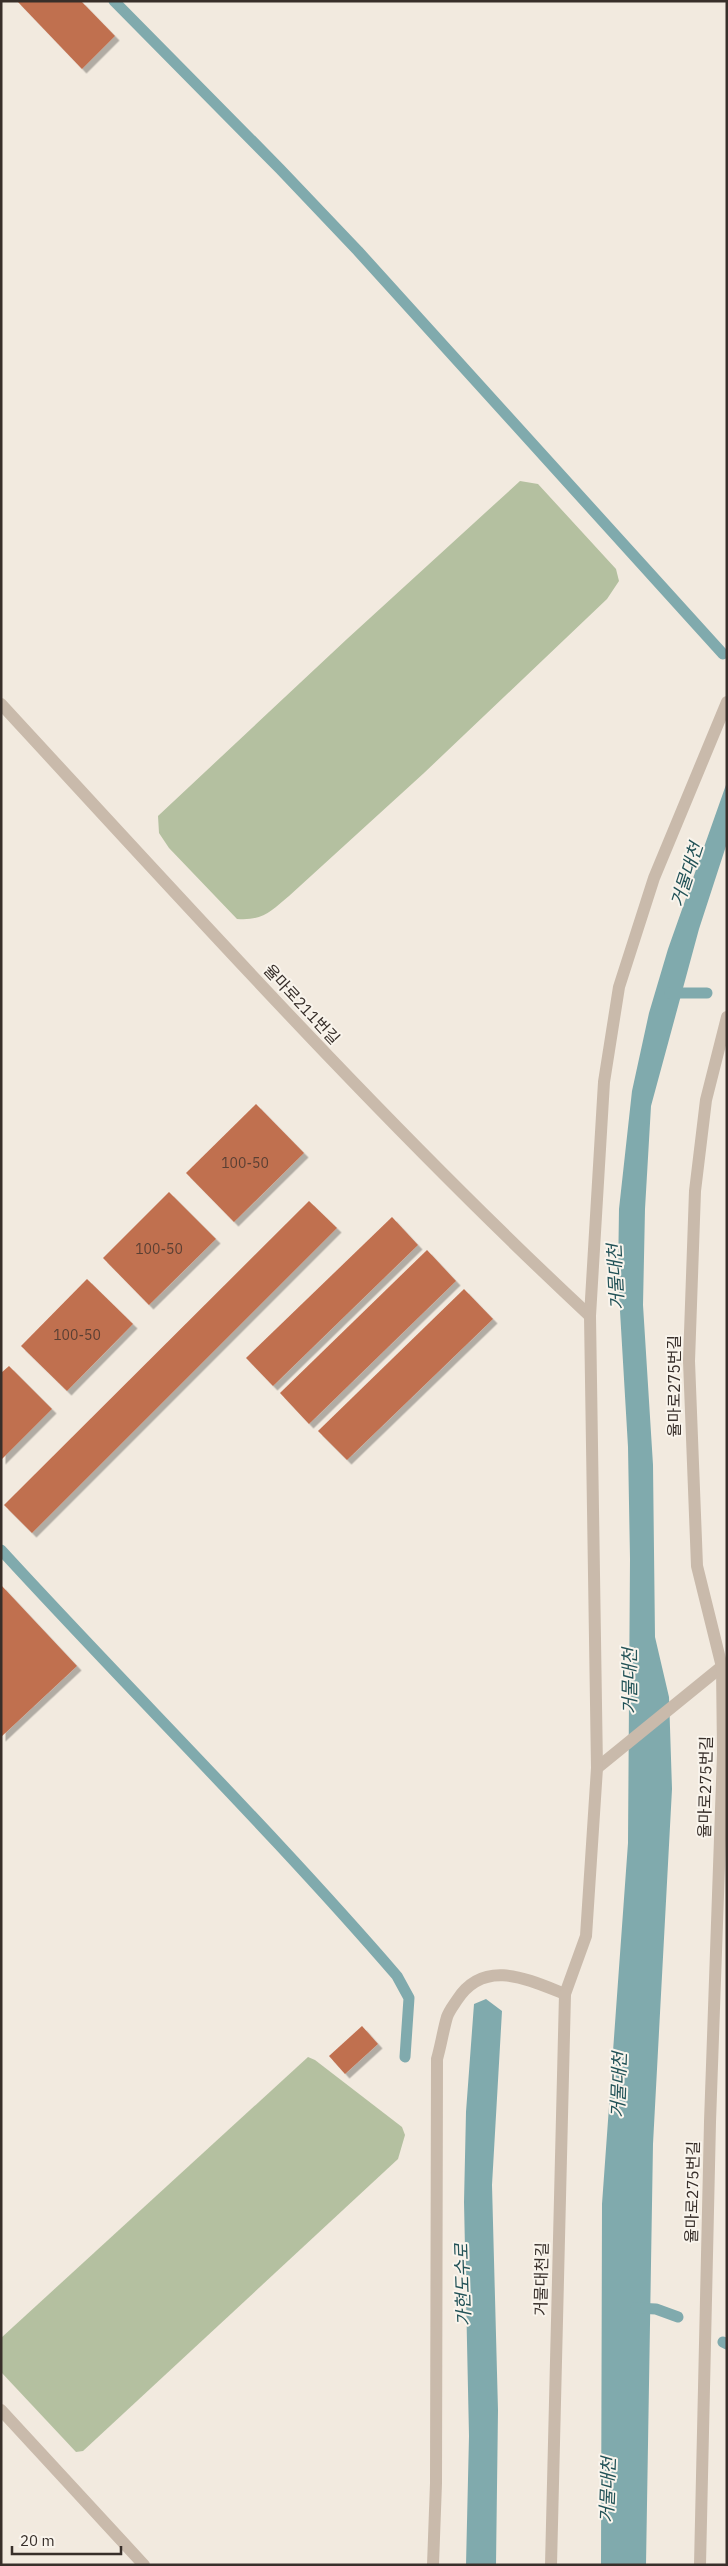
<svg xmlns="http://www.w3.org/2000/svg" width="728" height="2566" font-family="'IBM Plex Sans','Noto Sans KR',sans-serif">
<defs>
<filter id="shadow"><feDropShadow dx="4.5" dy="4.5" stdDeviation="0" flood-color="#0004"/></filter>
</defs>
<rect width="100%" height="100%" fill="#f2eadf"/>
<g fill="#b4c0a0">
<path d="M520 481 538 484 616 569 619 581 607 599 424 773 289 896C271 911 263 921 237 919L169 848 159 833 158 816 347 639Z"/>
<path d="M308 2057 315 2060 402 2127 405 2135 398 2159 83 2451 76 2452 1 2372V2338Z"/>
</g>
<g fill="#80aaad">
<path d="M727 782V843L699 929 651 1106 645 1209 643 1305 653 1465 655 1637 669 1697 672 1789 653 2144 646 2565H601L602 2204 628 1843 630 1559 628 1447 618 1277 619 1209 632 1091 649 1013 668 949Z"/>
<path d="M486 1999 502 2011 492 2185 498 2410 496 2565H466L469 2436 464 2202 466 2112 474 2004Z"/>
</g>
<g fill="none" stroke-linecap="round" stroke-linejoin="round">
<g stroke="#80aaad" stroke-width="11">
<path d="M114 1 280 169 358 251 723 654"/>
<path d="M670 993H707"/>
<path d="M1 1550C132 1693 270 1829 397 1976L409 1998 405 2057"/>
<path d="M636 2308 656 2309 678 2317"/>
<path d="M723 2342 727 2344"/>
</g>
</g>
<g fill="#c06f4f" filter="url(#shadow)">
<path d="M17 1H81L115 36 82 69Z"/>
<path d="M256 1104 304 1153 234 1222 186 1173Z"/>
<path d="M169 1192 216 1239 149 1305 103 1258Z"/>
<path d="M309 1201 337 1228 32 1533 4 1505Z"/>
<path d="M392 1217 418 1245 273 1386 246 1358Z"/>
<path d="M427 1250 456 1281 309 1424 280 1393Z"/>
<path d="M87 1279 133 1324 67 1391 21 1346Z"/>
<path d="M464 1289 493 1319 347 1460 318 1431Z"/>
<path d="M9 1366 52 1409 1 1460V1373Z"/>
<path d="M1 1585 77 1666 1 1737Z"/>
<path d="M362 2026 378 2044 345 2074 329 2056Z"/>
</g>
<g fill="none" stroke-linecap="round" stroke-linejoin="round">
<g stroke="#c9baab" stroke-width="12">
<path d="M1 704C193 912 383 1123 590 1316"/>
<path d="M597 1768 725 1664"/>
<path d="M1 2410 144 2565"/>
<path d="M433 2565 436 2483 437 2059C441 2045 443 2031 447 2017 449 2011 453 2006 457 2000 484 1958 527 1979 565 1994L586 1936 597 1768 590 1316 604 1082 619 987 654 878 727 702"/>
<path d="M700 2565 710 2122 723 1753 722 1667 697 1566 689 1361 695 1191 706 1100 727 1017"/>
</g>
<path stroke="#c9baab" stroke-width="12" d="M551 2565 565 1994"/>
</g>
<g text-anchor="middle" stroke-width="4" stroke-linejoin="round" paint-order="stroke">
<g font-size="14" fill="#5a3f33">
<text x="245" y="1168">100-50</text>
<text x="159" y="1254">100-50</text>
<text x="77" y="1340">100-50</text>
</g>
<g font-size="16" fill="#382f2a" stroke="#f9f4ec">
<text transform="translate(302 1004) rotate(47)" y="6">율마로211번길</text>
<text transform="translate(674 1386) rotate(-90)" y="6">율마로275번길</text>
<text transform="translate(705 1787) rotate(-89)" y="6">율마로275번길</text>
<text transform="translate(692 2192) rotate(-89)" y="6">율마로275번길</text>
<text transform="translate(541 2279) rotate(-89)" y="6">거물대천길</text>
</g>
<g font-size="18" font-style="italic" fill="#225257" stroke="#f9f4ec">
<text transform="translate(687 875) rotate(-72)" y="6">거물대천</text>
<text transform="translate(616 1277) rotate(-93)" y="6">거물대천</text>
<text transform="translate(630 1681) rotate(-90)" y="6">거물대천</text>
<text transform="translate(619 2085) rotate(-88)" y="6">거물대천</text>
<text transform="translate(463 2285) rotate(-92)" y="6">가현도수로</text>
<text transform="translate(608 2490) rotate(-88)" y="6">거물대천</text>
</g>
</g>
<rect width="728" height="2566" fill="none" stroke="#382f2a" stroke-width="5"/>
<path d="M12 2546v8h109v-8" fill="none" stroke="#382f2a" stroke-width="2.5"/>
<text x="20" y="2546" font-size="15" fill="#382f2a" stroke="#f9f4ec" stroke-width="4" paint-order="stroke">20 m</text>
</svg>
